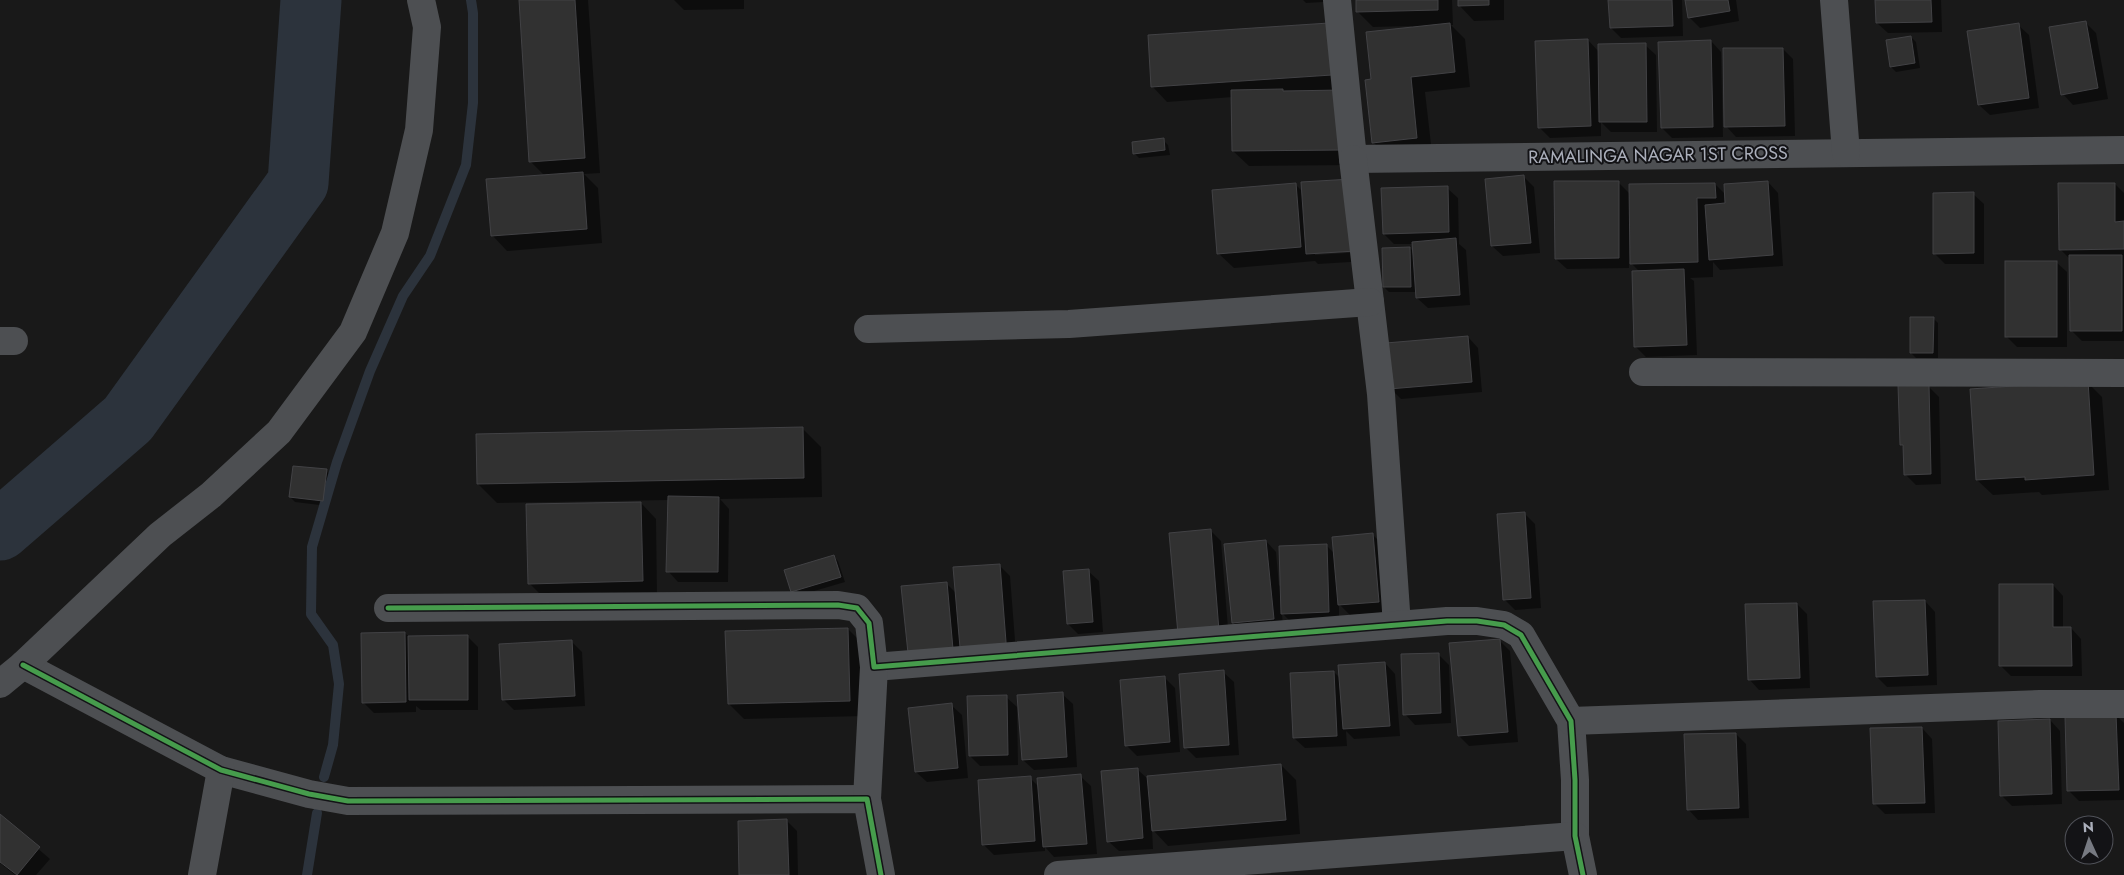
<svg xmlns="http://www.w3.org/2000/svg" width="2124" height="875" font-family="Jost,sans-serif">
<rect width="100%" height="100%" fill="#191919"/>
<g fill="#0007" fill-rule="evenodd">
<path d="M520 0H588L600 173 584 174 598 188 602 243 507 251 492 235 545 176 530 161Z"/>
<path d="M674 0H744V9L684 10Z"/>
<path d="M1303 0H1341V1L1306 3Z"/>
<path d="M1357 0H1452L1453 25H1451L1465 39 1470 87 1425 92 1432 153 1389 158 1373 142V81L1412 26 1373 27 1358 12Z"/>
<path d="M1459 0H1504V20L1474 21 1459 5Z"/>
<path d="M1610 0H1682L1683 36 1621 38 1611 28Z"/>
<path d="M1686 0H1736L1739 21 1700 28 1689 17Z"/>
<path d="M1876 0H1941L1942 32 1888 33 1877 23Z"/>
<path d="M2085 22 2096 33 2108 99 2073 105 2063 94Z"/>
<path d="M1328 24 1357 165 1249 166 1233 151V97L1167 102 1152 86Z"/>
<path d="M2018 25 2029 35 2039 108 1990 115 1979 105Z"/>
<path d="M1911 37 1916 42 1920 68 1896 72 1891 67Z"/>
<path d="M1588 40 1599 52 1645 45 1656 55 1657 132H1611L1601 122V136L1550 138 1539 127Z"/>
<path d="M1711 41 1721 52 1723 137 1672 138 1662 128Z"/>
<path d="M1783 49 1793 59 1795 136 1736 137 1726 126Z"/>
<path d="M1163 140 1168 145 1170 155 1139 158 1134 153Z"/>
<path d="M1524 177 1534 187 1540 253 1503 256 1492 246Z"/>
<path d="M1351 180 1362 191 1366 261 1318 264 1315 261 1234 268 1218 253 1213 191 1295 184 1303 192V183ZM1362 249V252L1315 255V252Z"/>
<path d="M1618 182 1630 194 1715 184 1726 195 1768 182 1778 193 1783 266 1720 270 1713 262V277L1690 278 1694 281 1697 355 1646 357 1635 346 1640 272 1629 261V268L1567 269 1556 259Z"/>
<path d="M2115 184 2124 193V341H2082L2071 330V260L2060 249Z"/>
<path d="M1447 188 1458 198 1459 244 1466 250 1470 305 1428 308 1417 298V292H1389L1384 287 1410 248 1414 252 1413 244H1394L1384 234Z"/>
<path d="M1973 194 1984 204V264H1945L1934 253Z"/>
<path d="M2056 262 2067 272V347H2017L2006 336Z"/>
<path d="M1933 318 1938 323V358H1916L1911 353Z"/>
<path d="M1468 337 1478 348 1482 392 1401 399 1390 388Z"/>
<path d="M2087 382 2102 397 2109 490 2042 495 2039 492 1993 495 1977 480Z"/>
<path d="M1928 386 1939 397 1941 484 1916 485 1905 474 1904 448 1901 445Z"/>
<path d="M802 428 821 447 822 497 720 499 729 509 728 582H678L668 571 669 500 497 503 478 484Z"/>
<path d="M326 471 331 476 328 506 295 502 290 497Z"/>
<path d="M641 503 656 519 657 596 545 599 529 583Z"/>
<path d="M1524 513 1535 524 1541 608 1515 610 1504 599Z"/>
<path d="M1210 530 1221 541 1229 641 1190 644Z"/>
<path d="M1372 534 1383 545 1389 612 1350 615 1339 604V622L1293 624 1282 613 1283 629 1244 633 1233 622 1266 541 1276 552 1279 586 1327 546 1335 554Z"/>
<path d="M833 556 838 561 845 582 797 596 792 591Z"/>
<path d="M999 565 1010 576 1017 666 909 653 946 583 956 593Z"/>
<path d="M1088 571 1099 581 1103 632 1078 634 1068 624Z"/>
<path d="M2053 585 2063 596V628H2071L2081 639 2082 676H2011L2001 666Z"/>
<path d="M1925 601 1935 612 1937 685 1887 687 1877 677Z"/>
<path d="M1797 604 1807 614 1810 688 1759 690 1749 679Z"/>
<path d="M848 629 863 644 865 716 744 719 729 704Z"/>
<path d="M405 633 409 637 467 636 478 647V710H421L416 706V712L374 713 363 702Z"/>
<path d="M1499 640 1510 651 1518 742 1469 746 1459 736Z"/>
<path d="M571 641 582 652 585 706 514 710 503 699Z"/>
<path d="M1439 655 1449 665 1451 723 1415 725 1405 714Z"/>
<path d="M1385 663 1395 674 1400 736 1354 739 1346 731 1347 746 1305 748 1294 738 1334 672 1340 678Z"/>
<path d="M1223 672 1234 682 1239 755 1196 758 1185 747Z"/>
<path d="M1165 678 1175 688 1180 752 1137 756 1126 745Z"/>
<path d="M1062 694 1073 704 1077 767 1034 770 1023 760Z"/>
<path d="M1006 697 1017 707 1018 765 980 766 970 756Z"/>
<path d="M951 705 962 715 968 778 927 782 916 772Z"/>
<path d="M2116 715 2124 723V800L2079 801 2069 791Z"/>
<path d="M2050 720 2060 731 2062 804 2012 806 2002 796Z"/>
<path d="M1922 728 1932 739 1935 813 1885 814 1875 804Z"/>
<path d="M1736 734 1746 744 1749 818 1698 820 1688 809Z"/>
<path d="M1281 765 1296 780 1300 834 1168 846 1152 829 1153 849 1119 851 1108 841 1137 769 1149 780Z"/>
<path d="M1080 776 1091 786 1097 854 1054 857 1045 847V851L994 855 983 844 1030 778 1039 787Z"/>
<path d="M0 816 50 859 36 875H15L0 863Z"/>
<path d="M787 821 797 831 798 875H740Z"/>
</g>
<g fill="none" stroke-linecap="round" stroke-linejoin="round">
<g stroke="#2c333c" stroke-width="10">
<path d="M324 777 333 745 339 684 333 645 311 614 312 547 337 462 370 371 403 296 430 256 466 165 473 103V13L471 0"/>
<path d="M307 875 317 813"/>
</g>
<path stroke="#2c333c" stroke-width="61" d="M0 530 128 419 298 183 311 0"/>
</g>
<g fill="#313131" stroke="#424245">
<path d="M519 0H575L585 158 529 162Z"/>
<path d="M1356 0H1438V10L1356 12Z"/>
<path d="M1458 0H1489V5L1458 6Z"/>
<path d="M1608 0H1672L1673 26 1610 28Z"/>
<path d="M1685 0H1728L1730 11 1688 18Z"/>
<path d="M1875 0H1931L1932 22 1876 23Z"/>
<path d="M2086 21 2098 88 2061 95 2049 27Z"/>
<path d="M1329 23 1332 75 1151 87 1148 35Z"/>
<path d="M1450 23 1455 72 1411 77 1417 138 1372 143 1365 80 1371 79 1366 32Z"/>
<path d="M2019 23 2029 98 1978 105 1967 31Z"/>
<path d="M1911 36 1915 63 1890 67 1886 40Z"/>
<path d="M1588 39 1591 126 1538 128 1535 41Z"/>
<path d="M1711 40 1713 127 1661 128 1658 42Z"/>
<path d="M1646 43 1647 122H1599L1598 44Z"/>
<path d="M1723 48H1783L1785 126 1724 127Z"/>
<path d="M1283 89V91L1342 90 1343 150 1232 151 1231 90Z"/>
<path d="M1164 138 1165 150 1133 154 1132 142Z"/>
<path d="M583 172 587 229 491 236 486 179Z"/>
<path d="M1524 175 1531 243 1491 246 1485 179Z"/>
<path d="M1352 179 1356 251 1306 254 1301 182Z"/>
<path d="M1554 181H1619V258L1555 259Z"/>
<path d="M1768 181 1773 255 1709 260 1705 205 1725 203 1724 184Z"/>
<path d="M1296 183 1301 247 1217 254 1212 190Z"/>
<path d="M1715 183 1716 198H1697L1698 262 1630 264 1629 184Z"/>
<path d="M2058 183H2115V222L2124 221V249L2059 250Z"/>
<path d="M1448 186 1449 232 1383 234 1381 188Z"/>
<path d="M1974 192V253L1933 254V193Z"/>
<path d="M1456 238 1460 295 1416 298 1412 242Z"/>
<path d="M1410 247 1411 287H1383L1382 248Z"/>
<path d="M2069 255H2122V331H2070Z"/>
<rect x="2005" y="261" width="52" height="76"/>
<path d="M1684 269 1687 345 1634 347 1632 271Z"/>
<path d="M1910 317H1934L1933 353H1910Z"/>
<path d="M1468 336 1472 382 1389 389 1386 343Z"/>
<path d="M2088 381 2094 475 2025 480V477L1976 480 1970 389Z"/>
<path d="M1898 385H1929L1931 474 1904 475 1903 445H1900Z"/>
<path d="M803 427 804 478 477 484 476 434Z"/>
<path d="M293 466 327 469 323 501 289 497Z"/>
<path d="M668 496 719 497 718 572H666Z"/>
<path d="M641 502 643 581 528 584 526 504Z"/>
<path d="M1525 512 1531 598 1503 600 1497 514Z"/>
<path d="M1211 529 1219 631 1178 634 1169 533Z"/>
<path d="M1373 533 1379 602 1338 605 1332 537Z"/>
<path d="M1266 540 1274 619 1232 623 1224 544Z"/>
<path d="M1327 544 1329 612 1281 614 1279 546Z"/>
<path d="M834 555 841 577 791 592 784 570Z"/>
<path d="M1000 564 1007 655 961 659 953 567Z"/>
<path d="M1089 569 1093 622 1067 624 1063 571Z"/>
<path d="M947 582 953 649 908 653 901 586Z"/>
<path d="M1999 584H2053V627H2071L2072 666H1999Z"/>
<path d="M1925 600 1928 675 1876 677 1873 601Z"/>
<path d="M1797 603 1800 678 1748 680 1745 604Z"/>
<path d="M848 628 850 701 728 704 725 631Z"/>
<path d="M405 632 406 702 362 703 361 633Z"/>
<path d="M468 635V700H409L408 636Z"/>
<path d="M1500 639 1508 732 1458 736 1449 643Z"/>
<path d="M572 640 575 696 502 700 499 644Z"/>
<path d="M1439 653 1441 713 1403 715 1401 654Z"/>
<path d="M1385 662 1390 726 1343 729 1338 665Z"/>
<path d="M1224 670 1229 745 1184 748 1179 674Z"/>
<path d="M1334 671 1337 736 1293 738 1290 673Z"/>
<path d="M1165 676 1170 742 1125 746 1120 680Z"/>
<path d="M1063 692 1067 757 1022 760 1017 695Z"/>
<path d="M1007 695 1008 755 969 756 967 696Z"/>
<path d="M952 703 958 768 915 772 908 708Z"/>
<path d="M2116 714 2119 790 2067 791 2065 716Z"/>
<path d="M2050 719 2052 794 2000 796 1998 721Z"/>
<path d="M1922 727 1925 803 1873 804 1870 728Z"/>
<path d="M1736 733 1739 808 1687 810 1684 734Z"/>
<path d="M1281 764 1286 820 1152 831 1147 776Z"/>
<path d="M1138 768 1143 838 1107 842 1101 771Z"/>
<path d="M1081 774 1087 844 1043 847 1037 778Z"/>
<path d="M1031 776 1035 841 982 845 978 780Z"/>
<path d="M0 814 40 847 17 875 0 862Z"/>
<path d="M787 819 789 875H739L738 821Z"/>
</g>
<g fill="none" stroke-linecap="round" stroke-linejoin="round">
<g stroke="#4d4f52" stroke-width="28">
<path d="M1337 0 1353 159 2124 150"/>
<path d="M1834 0 1846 153"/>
<path d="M1353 159 1381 394 1397 625"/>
<path d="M868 329 1069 324 1370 302"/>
<path d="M0 341H14"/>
<path d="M1643 372 2124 373"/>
<path d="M388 608 838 605 857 608 869 623 874 667 1447 621H1477L1504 625 1521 635 1571 721 1575 780V836L1583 875"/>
<path d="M23 665 221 770 309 794 348 801 867 799 881 875"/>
<path d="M0 684 23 665 160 535 211 495 279 432 353 332 395 233 419 130 427 27 421 0"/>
<path d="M1571 721 2040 704H2124"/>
<path d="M867 799 874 667"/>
<path d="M202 875 221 770"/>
<path d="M1058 875 1575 836"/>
</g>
<g stroke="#131316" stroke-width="8">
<g id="cycleway">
<path d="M388 608 838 605 857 608 869 623 874 667 1447 621H1477L1504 625 1521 635 1571 721 1575 780V836L1583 875"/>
<path d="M23 665 221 770 309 794 348 801 867 799 881 875"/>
</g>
</g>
<use href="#cycleway" stroke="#469c4c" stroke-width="5"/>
</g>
<g text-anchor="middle" stroke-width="4" stroke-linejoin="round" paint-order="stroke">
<g font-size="18" fill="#aaaeba" stroke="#131316">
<text transform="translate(1658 155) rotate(-1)" y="6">RAMALINGA NAGAR 1ST CROSS</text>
</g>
</g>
<g transform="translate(2089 840) rotate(357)"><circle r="24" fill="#131316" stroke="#4f5158"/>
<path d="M0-4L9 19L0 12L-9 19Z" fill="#777a82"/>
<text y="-8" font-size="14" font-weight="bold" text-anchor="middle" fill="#aaaeba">N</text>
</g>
</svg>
